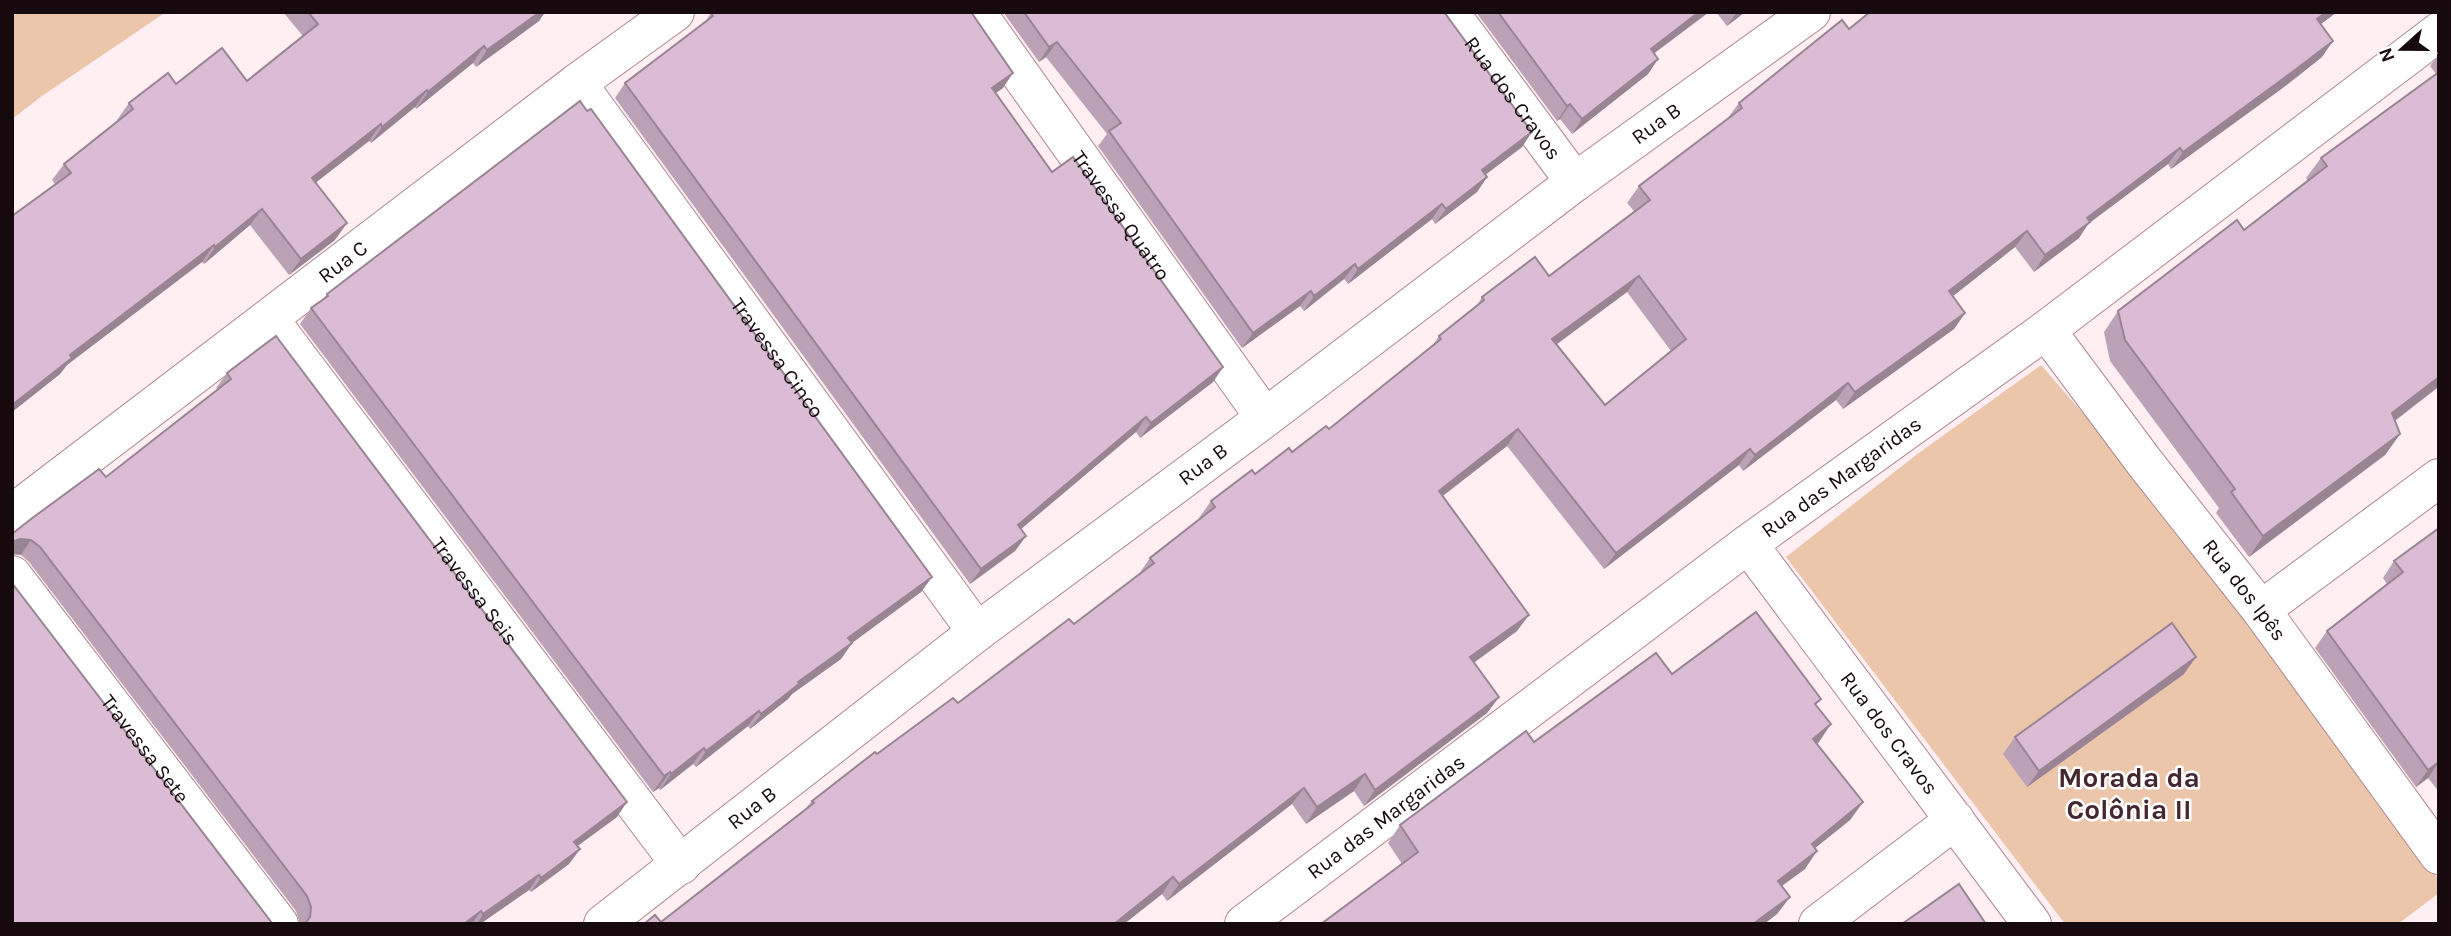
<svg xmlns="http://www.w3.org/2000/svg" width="2451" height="936" font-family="Karla,sans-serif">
<rect width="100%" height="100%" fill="#ffeef2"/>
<g fill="#ebc6ab">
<path d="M12 12H166L42 96 12 119Z"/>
<path d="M2041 365 2133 471 2439 880V893L2398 924H2065L1786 557 1916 455Z"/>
</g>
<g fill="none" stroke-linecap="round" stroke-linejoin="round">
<g stroke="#ad8891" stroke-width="40">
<g id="minor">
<path id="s1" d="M976 12 1265 418"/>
<path id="s2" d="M1449 12 1575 182"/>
<path id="s3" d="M577 83 977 632"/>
<path id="s4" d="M269 319 681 865"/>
<path id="s5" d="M2046 330 2145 463 2261 610 2439 855"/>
<path id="s6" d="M12 514 577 83 675 12"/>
<path id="s7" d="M1748 544 2032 924"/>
<path id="s8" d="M12 575 279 924"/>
<path d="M2261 610 2439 478"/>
<path id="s9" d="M603 924 977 632 1265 418 1575 182 1811 12"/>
<path id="s10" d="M1244 924 1748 544 2046 330 2439 32"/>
<path d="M1818 924 1955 820"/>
</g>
</g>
<use href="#minor" stroke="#fff" stroke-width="38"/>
</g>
<g fill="#bba2b6" fill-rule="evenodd">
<path d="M283 12H545L539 21 476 67 473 63 416 109 415 107 371 143 369 141 315 183 335 240 289 275 250 225 204 264 202 262 67 365 60 374 12 412V216L55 184 52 180 64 164 118 121 117 120 129 103 176 84 247 81 303 36Z"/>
<path d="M1003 12H1444L1522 147 1486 174 1487 177 1477 192 1435 224 1432 219 1348 284 1344 279 1304 311 1300 306 1242 348 1098 146 1107 134 1046 57 1039 62Z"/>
<path d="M1476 12H1709L1654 53 1658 59 1648 74 1572 134 1560 119 1557 121Z"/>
<path d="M1716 12H1745L1727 26Z"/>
<path d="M1870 12H2337L2321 24 2322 57 2284 87 2171 169 2168 164 2088 224 2079 238 2034 272 2015 247 1953 296 1965 313 1954 329 1843 409 1836 400 1743 471 1739 465 1604 569 1507 446 1443 496 1517 631 1474 663 1499 697 1487 713 1364 806 1354 791 1306 824 1292 804 1167 901 1162 894 1124 924H644L661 922 806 808 812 801 877 754 958 703 1074 624 1139 574 1150 558 1200 519 1199 518 1211 501 1329 429 1431 348 1439 336 1476 307 1482 297 1549 276 1634 211 1627 203 1639 186 1727 119 1739 103 1849 29ZM1627 292 1671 351 1605 405 1556 344Z"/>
<path d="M711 13 1003 88 996 93 1052 172 1223 367 1213 382 1140 438 1136 432 1021 529 1026 536 1015 551 970 584 615 98 625 83 705 22Z"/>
<path d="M2439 54V385L2437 388 2395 421 2400 434 2385 455 2249 557 2216 513 2219 508 2110 361 2104 332 2118 311 2244 230 2308 181 2306 178 2321 158 2436 74 2430 66Z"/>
<path d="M327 294 932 577 921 592 852 643 841 659 792 694 788 699 750 729 748 726 696 767 693 764 660 790 659 788 653 792 300 324 311 308 323 299Z"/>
<path d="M227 373 617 817 577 846 580 849 569 864 531 892 529 890 480 924H300L296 911 29 562 21 555 12 554V534L106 477 218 389 216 388Z"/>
<path d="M2439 528V792L2428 778 2416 787 2315 648 2327 631 2387 584 2383 578 2394 561Z"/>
<path d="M1672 674 1816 706 1819 742 1817 744 1863 802 1850 820 1815 848 1805 869 1782 886 1790 897 1777 914 1764 924H1321L1402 864 1388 843 1400 825 1534 742Z"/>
<path d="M2184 674 2027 787 2003 754 2015 737Z"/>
</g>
<g fill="#998494">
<path d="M540 12H545L539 21 476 67 487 50Z"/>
<path d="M1699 12H1709L1640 64 1651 49Z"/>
<path d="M1737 12H1745L1727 26Z"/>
<path d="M2326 12H2337L2306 35 2317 19Z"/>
<path d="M2333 41 2322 57 2284 87 2171 169 2183 152Z"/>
<path d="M1057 42 1046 57 1039 62 1049 47Z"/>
<path d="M484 46 473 63 416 109 428 92Z"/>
<path d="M1658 59 1648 74 1572 134 1582 119Z"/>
<path d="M1013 73 1003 88 981 103 992 88Z"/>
<path d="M427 90 415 107 371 143 382 127Z"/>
<path d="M1570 104 1560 119 1557 121 1567 106Z"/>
<path d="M381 124 369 141 300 195 312 178Z"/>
<path d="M1532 132 1522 147 1472 185 1482 170Z"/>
<path d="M2180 148 2168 164 2088 224 2079 238 2034 272 2045 255 2087 218Z"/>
<path d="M1487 177 1477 192 1435 224 1446 209Z"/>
<path d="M1442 204 1432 219 1348 284 1358 269Z"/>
<path d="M262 209 250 225 204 264 215 247Z"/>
<path d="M347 223 335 240 289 275 301 259Z"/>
<path d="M2027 231 2015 247 1938 308 1949 291Z"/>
<path d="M214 245 202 262 67 365 60 374 12 412V405L70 355Z"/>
<path d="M1355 264 1344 279 1304 311 1314 296Z"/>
<path d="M1639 276 1627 292 1541 356 1552 339Z"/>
<path d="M1311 291 1300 306 1242 348 1253 333Z"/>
<path d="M1965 313 1954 329 1843 409 1855 392Z"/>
<path d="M1223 367 1213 382 1140 438 1151 423Z"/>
<path d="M2439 377V385L2437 388 2377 434 2392 413Z"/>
<path d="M1848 383 1836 400 1743 471 1755 455Z"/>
<path d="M1146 417 1136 432 1008 540 1018 525Z"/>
<path d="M1518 429 1507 446 1428 507 1439 491Z"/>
<path d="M2400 434 2385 455 2249 557 2263 536Z"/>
<path d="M1750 449 1739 465 1604 569 1616 553Z"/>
<path d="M1026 536 1015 551 970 584 981 569Z"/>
<path d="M20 539 31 540 21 555 12 554V542Z"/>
<path d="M932 577 921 592 837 654 848 638Z"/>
<path d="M1529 615 1517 631 1458 674 1470 657Z"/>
<path d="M852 643 841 659 792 694 788 699 750 729 761 714 798 682Z"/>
<path d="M2196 657 2184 674 2027 787 2039 771Z"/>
<path d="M1499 697 1487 713 1364 806 1375 790Z"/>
<path d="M759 711 748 726 696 767 706 751Z"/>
<path d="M1831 724 1819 742 1801 757 1813 739Z"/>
<path d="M704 748 693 764 660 790 671 774Z"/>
<path d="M2439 762 2428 778 2416 787 2428 770Z"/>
<path d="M670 772 659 788 653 792 664 776Z"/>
<path d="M1365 774 1354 791 1306 824 1317 807Z"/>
<path d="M1304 788 1292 804 1167 901 1179 884Z"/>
<path d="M627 802 617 817 564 856 574 842Z"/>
<path d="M1863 802 1850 820 1799 861 1812 844Z"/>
<path d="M580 849 569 864 531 892 541 878Z"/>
<path d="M1817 851 1805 869 1765 898 1778 881Z"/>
<path d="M539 875 529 890 480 924H477L483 914Z"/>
<path d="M1173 877 1162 894 1124 924H1114Z"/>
<path d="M1790 897 1777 914 1764 924H1753Z"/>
<path d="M481 911 472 924H464Z"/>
</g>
<g fill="#dabcd4" stroke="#998494" stroke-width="2" fill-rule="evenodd">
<path d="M308 12H540L487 50 484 46 428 92 427 90 382 127 381 124 312 178 347 223 301 259 262 209 215 247 214 245 70 355 72 358 12 405V216L71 173 64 164 133 109 129 103 168 73 176 84 222 48 247 81 318 24Z"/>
<path d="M713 12H971L1013 73 992 88 1052 172 1073 157 1223 367 1151 423 1146 417 1018 525 1026 536 981 569 625 83 713 16 711 13Z"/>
<path d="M1024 12H1444L1532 132 1482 170 1487 177 1446 209 1442 204 1358 269 1355 264 1314 296 1311 291 1253 333 1109 131 1121 123 1057 42 1049 47Z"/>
<path d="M1498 12H1699L1651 49 1658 59 1582 119 1570 104 1567 106Z"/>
<path d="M1870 12H2326L2317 19 2333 41 2295 70 2183 152 2180 148 2087 218 2090 222 2045 255 2027 231 1949 291 1965 313 1855 392 1848 383 1755 455 1750 449 1616 553 1518 429 1439 491 1529 615 1470 657 1499 697 1375 790 1365 774 1317 807 1304 788 1179 884 1173 877 1114 924H644L655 915 661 922 814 803 812 801 875 752 877 754 953 698 958 703 1069 619 1074 624 1154 563 1150 558 1215 507 1211 501 1252 470 1255 474 1289 448 1292 452 1326 426 1329 429 1441 339 1439 336 1484 300 1482 297 1535 257 1549 276 1650 200 1639 186 1742 108 1739 103 1842 20 1849 29ZM1639 276 1686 339 1605 405 1552 339Z"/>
<path d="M2439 72V377L2392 413 2400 434 2263 536 2231 492 2235 489 2125 340 2118 311 2237 220 2244 230 2327 166 2321 158Z"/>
<path d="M580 101 587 111 591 109 932 577 848 638 852 643 798 682 799 684 761 714 759 711 706 751 704 748 671 774 670 772 664 776 311 308 328 296 327 294Z"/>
<path d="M276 336 627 802 574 842 580 849 541 878 539 875 483 914 481 911 464 924H305L310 917 311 907 307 896 40 547 31 540 20 539 12 542V534L31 519 99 469 106 477 231 379 227 373Z"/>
<path d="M2439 528V762L2428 770 2327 631 2403 572 2394 561Z"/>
<path d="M12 583 272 923 273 924H12Z"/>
<path d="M1756 612 1821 699 1815 704 1831 724 1813 739 1863 802 1812 844 1817 851 1778 881 1790 897 1753 924H1321L1418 852 1400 825 1526 731 1534 742 1656 653 1672 674Z"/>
<path d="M2172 623 2196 657 2039 771 2015 737Z"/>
<path d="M1959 884 1986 924H1902Z"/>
</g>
<g text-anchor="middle" stroke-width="5" stroke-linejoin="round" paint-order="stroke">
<g font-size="21" fill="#170a0e" stroke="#fff">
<text dy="7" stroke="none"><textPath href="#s2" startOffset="107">Rua dos Cravos</textPath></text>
<text dy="7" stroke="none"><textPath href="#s9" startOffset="1323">Rua B</textPath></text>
<text dy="7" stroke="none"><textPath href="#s1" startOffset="250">Travessa Quatro</textPath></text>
<text dy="7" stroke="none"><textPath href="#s6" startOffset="416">Rua C</textPath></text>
<text dy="7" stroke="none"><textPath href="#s3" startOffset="340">Travessa Cinco</textPath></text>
<text dy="7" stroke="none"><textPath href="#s9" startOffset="756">Rua B</textPath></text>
<text dy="7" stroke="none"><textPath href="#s10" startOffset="746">Rua das Margaridas</textPath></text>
<text dy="7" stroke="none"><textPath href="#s5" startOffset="327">Rua dos Ipês</textPath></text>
<text dy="7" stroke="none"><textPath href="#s4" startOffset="341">Travessa Seis</textPath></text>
<text dy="7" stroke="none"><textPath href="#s7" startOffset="236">Rua dos Cravos</textPath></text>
<text dy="7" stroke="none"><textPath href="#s8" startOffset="219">Travessa Sete</textPath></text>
<text dy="7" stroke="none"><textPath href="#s9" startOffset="189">Rua B</textPath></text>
<text dy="7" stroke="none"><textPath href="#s10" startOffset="178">Rua das Margaridas</textPath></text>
</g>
<g font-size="28" font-weight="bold" fill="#44272f" stroke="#fff">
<text x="2129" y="787">Morada da<tspan x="2129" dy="32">Colônia II</tspan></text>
</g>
</g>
<rect width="2451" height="936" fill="none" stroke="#170a0e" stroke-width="28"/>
<g transform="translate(2402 49) rotate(249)" stroke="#ffffff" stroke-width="5" paint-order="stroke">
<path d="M0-5L12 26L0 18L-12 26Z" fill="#170a0e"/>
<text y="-10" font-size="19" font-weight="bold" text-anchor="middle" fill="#170a0e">N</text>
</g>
</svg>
